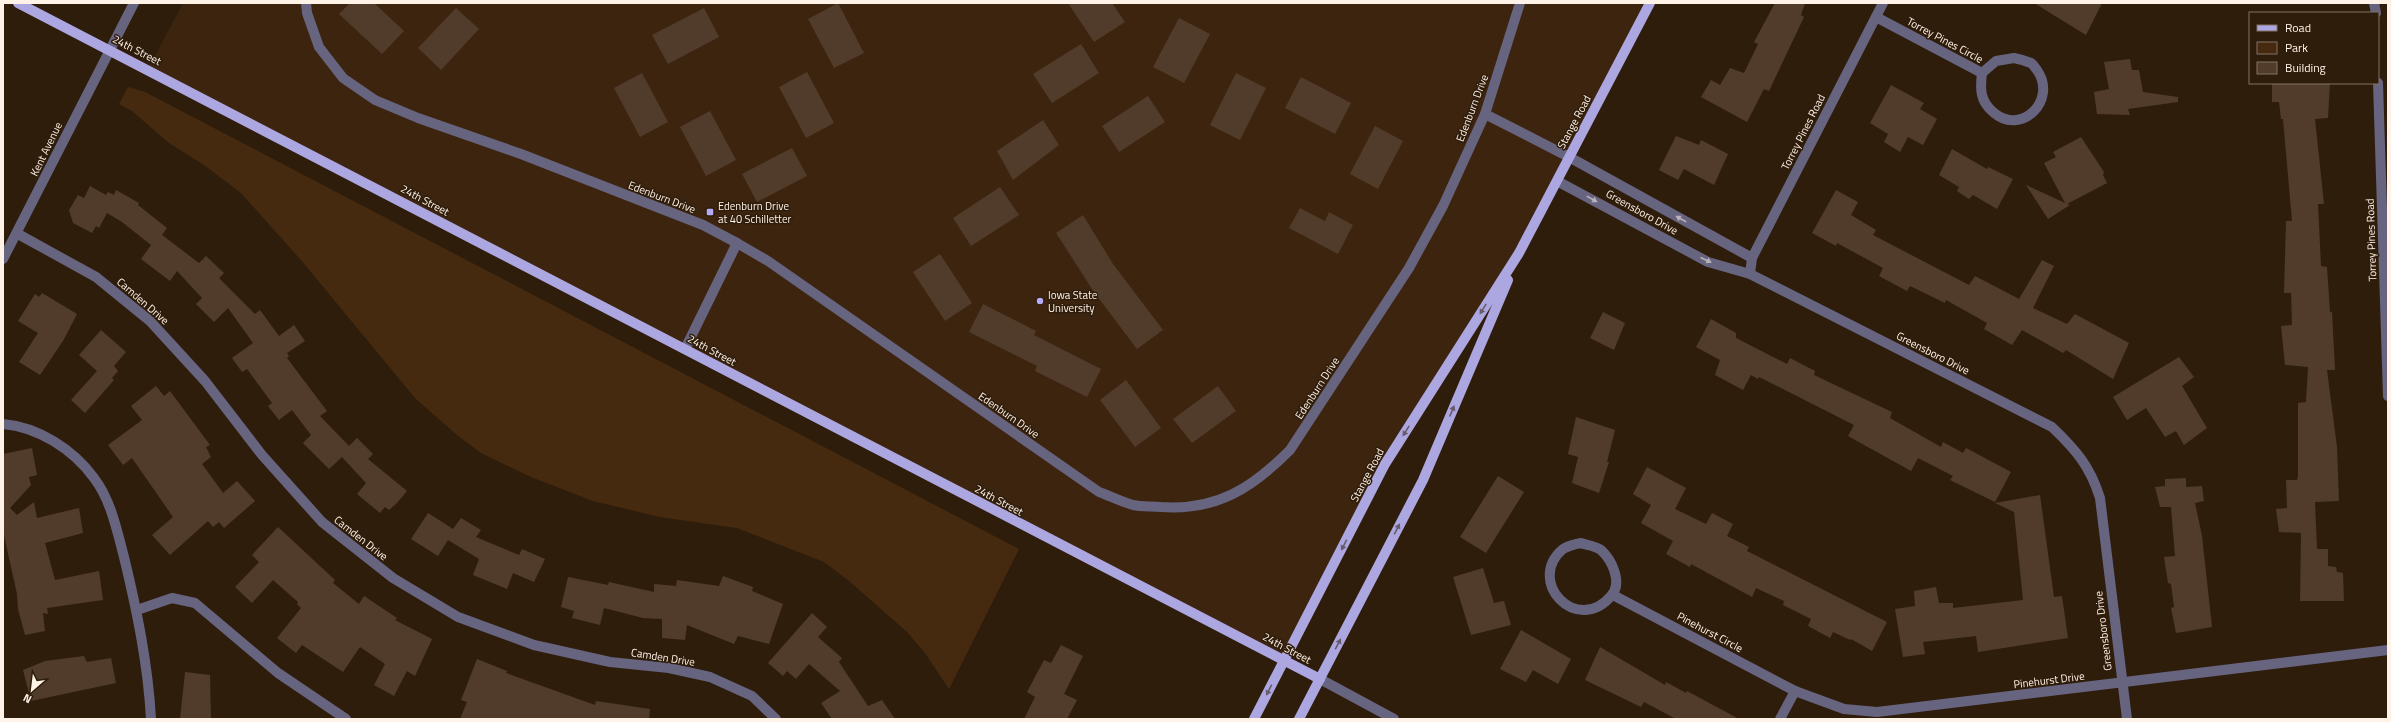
<svg xmlns="http://www.w3.org/2000/svg" width="2391" height="722" font-family="'Titillium Web',sans-serif">
<rect width="100%" height="100%" fill="#2f1d0c"/>
<path fill="#3c240e" d="M183 3H1650L1519 253 1385 464 1285 660 148 69Z"/>
<path fill="#462a10" d="M128 87 145 92 1019 549 949 689 925 653 907 632 848 580 824 562 737 528 660 517 593 501 531 477 481 453 457 435 415 398 301 260 241 193 204 165 169 143 132 111 119 104Z"/>
<g fill="#513c2b">
<path d="M350 3H374L404 31 382 54 339 14Z"/>
<path d="M838 3 864 53 834 68 808 19Z"/>
<path d="M1068 3H1112L1125 22 1094 42Z"/>
<path d="M1775 3H1805L1801 15 1804 17 1769 91 1764 89 1747 122 1701 97 1711 80 1720 85 1730 68 1744 73 1758 44 1754 42Z"/>
<path d="M2034 3H2102L2086 35Z"/>
<path d="M456 8 479 29 441 70 418 48Z"/>
<path d="M704 8 719 37 668 64 652 35Z"/>
<path d="M1179 18 1210 34 1184 83 1153 67Z"/>
<path d="M1081 44 1099 73 1052 103 1033 74Z"/>
<path d="M2130 59 2132 70H2139L2143 92 2178 97V102L2128 109 2130 115 2097 114 2094 92 2109 89 2104 62Z"/>
<path d="M807 72 834 123 806 138 779 87Z"/>
<path d="M642 73 668 122 640 137 614 88Z"/>
<path d="M1236 73 1266 88 1240 140 1210 125Z"/>
<path d="M1301 77 1351 103 1335 134 1285 108Z"/>
<path d="M2272 83H2330L2328 118 2315 119 2324 204H2318L2321 266 2327 267 2330 312H2332L2335 370H2327L2337 447 2339 501 2315 502 2317 549H2328V566L2336 567 2337 572 2343 573 2344 601H2300L2301 533 2279 532 2276 509 2287 508 2286 480H2297L2298 476V403L2306 402 2308 367 2285 365 2281 326 2292 325 2291 293H2284L2286 221H2292L2283 119H2281L2279 102H2272Z"/>
<path d="M1891 85 1924 103 1920 109 1937 119 1923 145 1908 137 1900 152 1884 142 1888 134 1870 123Z"/>
<path d="M1148 96 1165 122 1119 152 1102 126Z"/>
<path d="M710 111 736 160 706 176 680 127Z"/>
<path d="M1043 120 1059 145 1013 180 997 151Z"/>
<path d="M1375 126 1403 141 1378 189 1350 174Z"/>
<path d="M1676 136 1699 145 1701 140 1728 154 1714 185 1684 169 1678 180 1659 170Z"/>
<path d="M2081 137 2104 172 2103 175 2107 183 2067 204 2070 205 2048 219 2026 185 2065 203 2044 163 2056 157 2053 152Z"/>
<path d="M792 148 807 176 757 202 742 174Z"/>
<path d="M1952 149 1987 169 1988 167 2013 179 1997 209 1973 195 1969 199 1957 191 1959 187 1939 175Z"/>
<path d="M90 186 106 195 108 192 114 195 116 190 139 203 138 205 167 228 162 235 199 263 206 256 224 273 219 278 255 314 260 310 279 336 294 325 305 341 287 353 289 356 287 358 327 411 320 416 349 446 357 438 373 454 368 459 407 491 396 504 389 510 385 507 380 513 357 494 366 483 342 457 329 469 303 443 311 435 292 410 279 420 268 406 272 403 247 369 242 372 232 358 253 343 228 308 214 322 196 304 202 298 177 271 170 281 141 259 151 245 122 222 107 213 99 228 96 226 92 233 73 223 69 210 78 195 84 198Z"/>
<path d="M1000 187 1019 215 971 246 953 218Z"/>
<path d="M1836 190 1858 202 1851 215 1876 230 1873 235 1969 285 1975 276 2019 299 2042 260 2054 266 2033 308 2067 324 2075 314 2129 343 2113 379 2066 350 2063 353 2022 330 2012 345 1984 329 1987 323 1946 300 1945 303 1910 286 1907 291 1879 276 1883 268 1837 243 1836 246 1812 233Z"/>
<path d="M1300 208 1325 221 1329 212 1353 225 1338 254 1289 228Z"/>
<path d="M1083 215 1113 264 1163 330 1137 349 1094 292 1056 233Z"/>
<path d="M940 254 972 303 945 321 913 272Z"/>
<path d="M42 293 77 314 63 341 40 375 19 362 38 333 18 321 35 294 39 297Z"/>
<path d="M983 304 1036 331 1034 335 1101 369 1087 397 1035 371 1037 366 969 332Z"/>
<path d="M1603 312 1625 323 1614 350 1590 338Z"/>
<path d="M1711 319 1736 333V338L1787 364 1790 358 1815 371 1814 375 1892 412 1890 418 1941 447 1943 442 1963 453 1966 448 2011 472 1995 502 1950 480 1953 476 1918 458 1911 471 1848 436 1854 425 1759 377 1758 379 1751 375 1743 390 1715 375 1720 360 1696 347Z"/>
<path d="M101 330 126 352 114 366 118 371 112 378 114 380 85 413 71 400 97 371 79 355Z"/>
<path d="M2179 357 2194 377 2182 386 2207 428 2184 445 2176 431 2165 437 2146 408 2127 420 2113 397Z"/>
<path d="M1126 380 1161 428 1135 447 1100 400Z"/>
<path d="M156 386 164 396 170 391 210 445 206 447 211 457 202 464 223 493 237 481 255 501 224 528 219 522 213 527 208 521 170 555 152 535 173 517 132 458 123 465 108 445 142 420 131 406Z"/>
<path d="M1218 386 1236 411 1192 443 1173 419Z"/>
<path d="M1576 417 1615 430 1607 462H1609L1599 493 1572 483 1578 457 1568 454Z"/>
<path d="M32 448 37 475 29 477 31 485 10 508 17 515 34 502 37 518 79 508 83 533 45 543 55 580 99 571 103 600 47 608 48 614 43 613 45 631 25 635 18 609 17 594 3 531V454Z"/>
<path d="M1647 467 1686 488 1675 509 1706 524 1712 513 1733 524 1727 536 1749 547 1747 551 1887 622 1872 651 1851 639 1850 640 1833 632 1830 638 1808 626 1811 619 1783 605 1784 601 1756 588 1752 597 1691 564 1690 567 1666 554 1673 541 1641 523 1651 505 1633 494Z"/>
<path d="M1498 476 1524 492 1486 553 1460 537Z"/>
<path d="M2186 478V487L2202 486 2204 501 2195 503 2202 536 2212 627 2176 633 2171 608 2174 607 2171 584 2168 583 2164 557 2175 556 2171 507H2160L2155 487 2165 486V479Z"/>
<path d="M2040 495 2054 597 2062 596 2068 638 1978 652 1976 636 1923 642 1925 654 1903 657 1895 609 1915 606 1914 591 1936 587 1939 603H1953V608L2023 600 2014 512 1995 503Z"/>
<path d="M428 513 453 529 461 518 481 530 476 537 519 555 522 549 545 559 534 582 513 573 507 589 473 575 479 559 448 540 438 556 411 539Z"/>
<path d="M278 527 335 580 333 583 359 604 364 596 397 618 395 620 432 639 415 676 407 671 394 696 374 685 385 664 360 647 343 672 302 645 296 653 277 638 301 608 297 604 298 602 273 580 252 603 235 587 259 562 252 555Z"/>
<path d="M1483 568 1494 603 1504 601 1511 625 1471 635 1453 577Z"/>
<path d="M723 576 753 587 752 591 783 604 769 644 738 636 734 644 687 625 685 640 662 638V619L643 618 604 608 600 625 572 618 574 611 561 607 568 577 608 585 609 582 654 592V584L676 586 677 580 719 586Z"/>
<path d="M812 613 827 627 818 637 842 658 839 662 868 706 882 700 895 719H832L821 703 840 691 809 664 796 679 787 671 783 676 768 663Z"/>
<path d="M1521 630 1571 659 1558 684 1533 670 1526 682 1500 669Z"/>
<path d="M1061 645 1083 656 1064 694 1077 700 1067 719H1024L1035 697 1027 692 1044 660 1051 663Z"/>
<path d="M1600 647 1665 685 1666 682 1686 693 1687 691 1739 719H1676L1644 702 1641 707 1585 680Z"/>
<path d="M84 656 87 662 111 658 116 683 31 701 23 670 45 661Z"/>
<path d="M477 659 507 671 506 673 595 705 596 701 650 709 649 719H460L467 702 461 700Z"/>
<path d="M185 672 210 675 211 719H180Z"/>
</g>
<g fill="none" stroke-linecap="round" stroke-linejoin="round">
<g stroke="#676480" stroke-width="10">
<path d="M306 3 307 13 319 47 343 78 375 100 418 118 521 154 703 225 737 243 768 261 1099 492C1110 496 1122 502 1133 505 1142 507 1152 506 1161 507 1217 511 1252 488 1290 450L1409 268 1443 206 1485 114 1520 3"/>
<path d="M2374 3 2376 13"/>
<path d="M1876 17 1982 73"/>
<path d="M2014 58C2019 59 2026 61 2031 63 2034 65 2035 68 2037 70 2058 100 2021 137 1993 112 1980 101 1980 89 1982 73L1996 61Z"/>
<path d="M2378 83 2388 396"/>
<path d="M1485 114 1569 157 1752 258"/>
<path d="M1557 181 1708 262 1750 274 2052 427C2076 450 2090 466 2100 498L2127 719"/>
<path d="M18 234 96 277 150 321 205 381 262 455 322 522 393 578 458 617 534 645 610 662 669 668 710 677 752 696 776 719"/>
<path d="M3 259 134 3"/>
<path d="M1750 274 1752 258 1883 3"/>
<path d="M685 349 737 243"/>
<path d="M3 424C38 427 73 449 94 478 111 500 117 531 124 557 137 611 148 664 151 719"/>
<path d="M1581 543C1586 545 1596 546 1601 550 1612 560 1623 583 1611 596 1577 636 1525 581 1563 549 1568 546 1575 544 1581 543Z"/>
<path d="M1613 595 1795 691 1844 709 1877 712 2388 650"/>
<path d="M137 610 172 598 195 603 278 673 346 719"/>
<path d="M1320 679 1394 719"/>
<path d="M1780 719 1795 691"/>
</g>
<g stroke="#ada7e1" stroke-width="10">
<path d="M18 3 1320 679"/>
<path d="M1254 719 1385 464 1519 253 1650 3"/>
<path d="M1299 719 1423 480 1508 280"/>
</g>
</g>
<defs><path id="oneway-solid" d="M-6-.8H1V-3.2L6.5 0L1 3.2V.8H-6Z"/></defs>
<g fill="#bbb2b9">
<use href="#oneway-solid" transform="translate(1592 199) rotate(29)"/>
<use href="#oneway-solid" transform="translate(1681 219) rotate(-151)"/>
<use href="#oneway-solid" transform="translate(1706 260) rotate(25)"/>
</g>
<g fill="#685b6c">
<use href="#oneway-solid" transform="translate(1483 309) rotate(122)"/>
<use href="#oneway-solid" transform="translate(1452 411) rotate(-67)"/>
<use href="#oneway-solid" transform="translate(1406 431) rotate(122)"/>
<use href="#oneway-solid" transform="translate(1397 529) rotate(-63)"/>
<use href="#oneway-solid" transform="translate(1344 545) rotate(117)"/>
<use href="#oneway-solid" transform="translate(1338 644) rotate(-63)"/>
<use href="#oneway-solid" transform="translate(1269 690) rotate(117)"/>
</g>
<g fill="#b5acf8" stroke="#2f1d0c" stroke-width="1.5">
<rect x="706" y="208" width="8" height="8" rx="2"/>
<circle cx="1040" cy="301" r="4"/>
</g>
<g text-anchor="middle" stroke-width="3" stroke-linejoin="round" paint-order="stroke">
<g font-size="11" fill="#fff2e7" stroke="#2f1d0c">
<text transform="translate(1945 40) rotate(28)" y="4">Torrey Pines Circle</text>
<text transform="translate(137 50) rotate(27)" y="4">24th Street</text>
<text transform="translate(1472 108) rotate(-69)" y="4">Edenburn Drive</text>
<text transform="translate(1574 122) rotate(-62)" y="4">Stange Road</text>
<text transform="translate(1803 132) rotate(-63)" y="4">Torrey Pines Road</text>
<text transform="translate(46 149) rotate(-64)" y="4">Kent Avenue</text>
<text transform="translate(662 197) rotate(21)" y="4">Edenburn Drive</text>
<text transform="translate(425 200) rotate(28)" y="4">24th Street</text>
<text transform="translate(1642 212) rotate(29)" y="4">Greensboro Drive</text>
<text transform="translate(2371 240) rotate(-92)" y="4">Torrey Pines Road</text>
<text transform="translate(143 301) rotate(41)" y="4">Camden Drive</text>
<text transform="translate(712 350) rotate(28)" y="4">24th Street</text>
<text transform="translate(1933 353) rotate(27)" y="4">Greensboro Drive</text>
<text transform="translate(1317 388) rotate(-57)" y="4">Edenburn Drive</text>
<text transform="translate(1009 415) rotate(35)" y="4">Edenburn Drive</text>
<text transform="translate(1367 475) rotate(-62)" y="4">Stange Road</text>
<text transform="translate(999 500) rotate(28)" y="4">24th Street</text>
<text transform="translate(361 538) rotate(38)" y="4">Camden Drive</text>
<text transform="translate(2103 631) rotate(-97)" y="4">Greensboro Drive</text>
<text transform="translate(1710 632) rotate(28)" y="4">Pinehurst Circle</text>
<text transform="translate(1287 648) rotate(28)" y="4">24th Street</text>
<text transform="translate(663 657) rotate(9)" y="4">Camden Drive</text>
<text transform="translate(2049 680) rotate(-7)" y="4">Pinehurst Drive</text>
</g>
<g font-size="11" fill="#fff2e7" stroke="#2f1d0c" text-anchor="start">
<text x="718" y="210">Edenburn Drive<tspan x="718" dy="13">at 40 Schilletter</tspan></text>
<text x="1048" y="299">Iowa State<tspan x="1048" dy="13">University</tspan></text>
</g>
</g>
<rect width="2391" height="722" fill="none" stroke="#fff2e7" stroke-width="8"/>
<rect x="2249" y="12" width="130" height="72" fill="#2f1d0c" stroke="#827264"/>
<rect x="2257" y="25" width="20" height="6" fill="#ada7e1" stroke="#827264"/>
<text x="2285" y="32" font-size="12" fill="#fff2e7">Road</text>
<rect x="2257" y="42" width="20" height="12" fill="#462a10" stroke="#827264"/>
<text x="2285" y="52" font-size="12" fill="#fff2e7">Park</text>
<rect x="2257" y="62" width="20" height="12" fill="#513c2b" stroke="#827264"/>
<text x="2285" y="72" font-size="12" fill="#fff2e7">Building</text>
<g transform="translate(32 690) rotate(208)" stroke="#2f1d0c" stroke-width="3" paint-order="stroke">
<path d="M0-3L7 15L0 10L-7 15Z" fill="#fff2e7"/>
<text y="-6" font-size="11" font-weight="bold" text-anchor="middle" fill="#fff2e7">N</text>
</g>
</svg>
